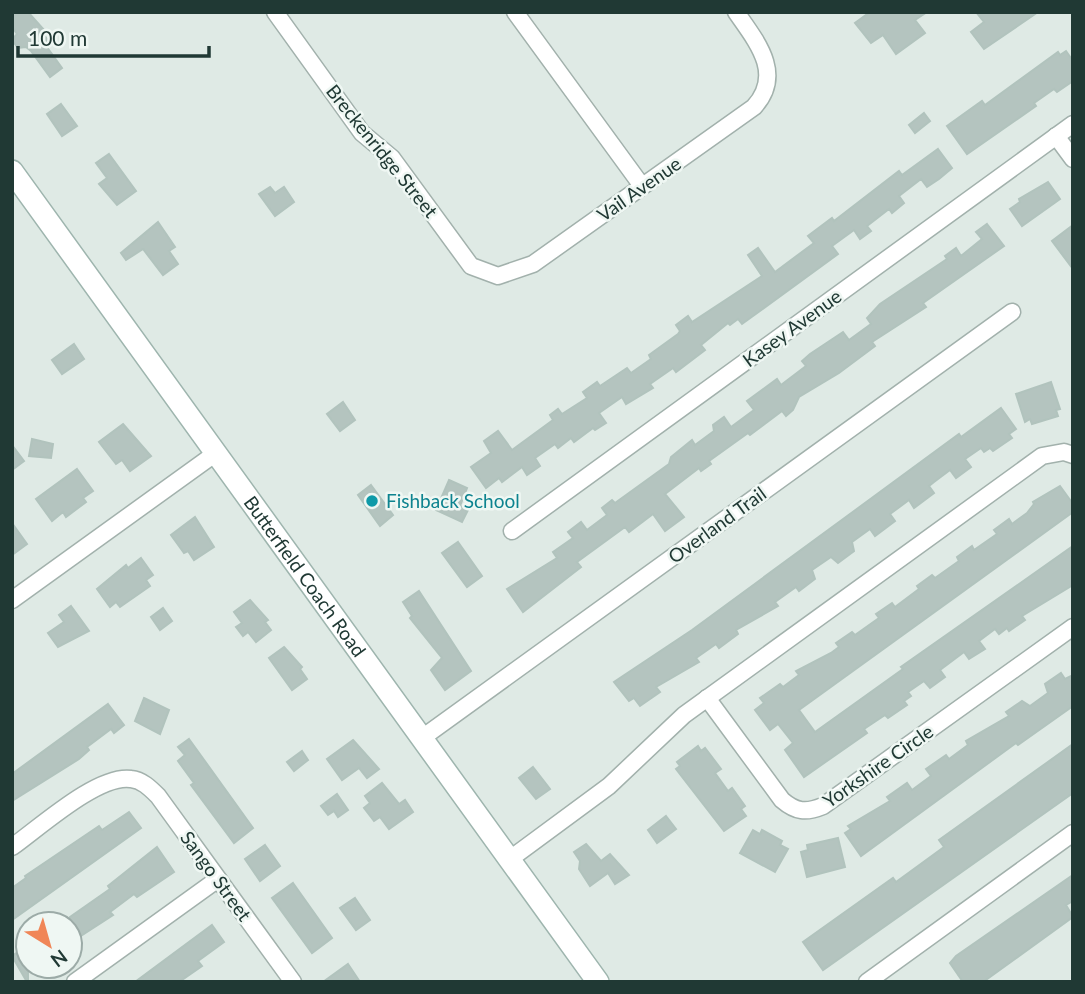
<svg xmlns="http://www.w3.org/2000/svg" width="1085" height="994" font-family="Lato,sans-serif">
<rect width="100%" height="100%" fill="#dfeae5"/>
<g fill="#b4c4bf" stroke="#b1c3bd" stroke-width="2">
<path d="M12 12H28L45 31 42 33 48 40 44 43 62 68 50 77 31 51 26 47 18 48 12 40 17 34 12 27Z"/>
<path d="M870 12H927L915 20 925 33 896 54 883 35 871 43 855 23Z"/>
<path d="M976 12H1038L984 49 971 32 984 22Z"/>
<path d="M1066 51 1073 61V81L1057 92 1054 89 1034 103 1036 106 967 154 947 126 982 101 985 105 1058 52 1060 55Z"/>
<path d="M61 104 77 126 62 136 47 114Z"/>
<path d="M924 113 930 121 915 133 909 125Z"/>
<path d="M938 149 952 168 939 179 927 187 921 179 899 196 904 203 892 213 889 209 867 226 871 231 860 239 854 230 832 246 838 254 742 324 738 319 730 325 728 323 701 345 705 350 676 372 673 368 650 384 653 388 626 404 622 397 599 413 606 423 595 430 593 428 574 442 571 438 558 448 555 444 535 458 540 466 527 475 522 467 502 482 499 478 486 488 471 467 491 453 484 441 498 431 512 450 553 420 550 415 558 409 562 414 587 398 583 392 597 382 600 386 627 368 631 373 651 359 649 355 678 334 680 331 676 325 688 316 692 322 762 276 748 255 758 248 775 272 814 243 808 236 832 218 834 221 899 171 902 175Z"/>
<path d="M109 154 136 191 117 205 99 184 107 178 96 163Z"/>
<path d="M1048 182 1060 199 1022 226 1010 209 1020 202 1019 199Z"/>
<path d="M270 187 275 193 284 187 294 202 275 216 259 194Z"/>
<path d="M158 222 175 247 169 251 178 264 163 275 143 249 126 260 121 253Z"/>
<path d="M987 224 1004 246 923 303 926 307 872 342 875 346 839 373 799 397 793 410 786 416 782 411 750 435 748 433 709 461 711 464 701 471 699 468 665 494 684 517 665 531 653 514 629 532 625 527 577 562 581 567 523 612 507 589 557 558 553 552 573 538 568 532 581 522 587 530 607 515 602 508 612 500 615 503 669 464 671 457 692 440 695 445 714 431 713 425 724 417 731 427 754 410 747 401 777 379 781 385 806 366 802 361 810 354 843 332 849 340 871 324 867 318 880 304 947 259 945 256 956 248 961 256 982 239 976 232Z"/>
<path d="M1073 225V269L1052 241Z"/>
<path d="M74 344 84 359 62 374 52 360Z"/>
<path d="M1051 382 1060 409 1056 410 1058 416 1032 424 1030 419 1025 422 1016 394Z"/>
<path d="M343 402 355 420 340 431 327 414Z"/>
<path d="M1001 408 1016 429 1009 434 1012 438 993 451 990 448 984 452 981 448 965 459 971 467 956 478 950 470 934 482 929 486 934 493 914 508 909 500 890 514 895 521 875 536 870 529 852 542 854 551 838 563 831 557 812 570 815 579 799 591 796 587 775 602 778 606 736 630 738 634 719 648 716 644 696 658 699 662 656 687 660 692 640 706 634 698 629 701 614 682 692 630 959 434 961 437Z"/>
<path d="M123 424 151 456 130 471 122 460 116 464 99 442Z"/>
<path d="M32 439 53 444 51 458 29 456Z"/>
<path d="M12 445 24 461 12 470Z"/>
<path d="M77 469 93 491 83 498 86 502 66 517 63 512 52 521 36 499Z"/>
<path d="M449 480 467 488 460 506 468 510 462 522 436 510Z"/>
<path d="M371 485 393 515 380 526 358 495Z"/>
<path d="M1060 486 1073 504V512L799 710 815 732 903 669 901 667 1073 546V585L1022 616 1025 620 1009 631 1007 628 999 634 995 629 979 641 985 649 969 659 964 652 940 670 945 677 930 688 924 681 908 692 911 696 904 701 907 705 888 718 885 715 864 729 867 733 804 777 785 750 793 743 778 724 770 730 755 710 764 703 760 698 780 684 783 687 799 675 796 671 831 653 839 647 836 643 852 632 855 635 879 618 876 614 892 603 895 607 919 589 917 586 932 575 935 578 959 561 957 557 972 546 974 550 997 534 994 530 1009 519 1012 524 1027 513 1034 504 1033 502Z"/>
<path d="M195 517 214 547 194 560 188 551 184 553 171 535Z"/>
<path d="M12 523 27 544 12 555Z"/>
<path d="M458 542 482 576 467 587 442 553Z"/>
<path d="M141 558 153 575 146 580 150 586 120 607 116 602 110 607 97 589 126 565 128 568Z"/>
<path d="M419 591 471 671 445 690 431 670 442 658 410 618 412 616 403 602Z"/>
<path d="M250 600 268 620 265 622 271 630 256 642 248 632 243 636 236 627 242 623 234 612Z"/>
<path d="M71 606 89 631 58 647 48 633 64 622 59 615Z"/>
<path d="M163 608 172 621 160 630 151 617Z"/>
<path d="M284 647 302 667 300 669 307 679 292 690 269 658Z"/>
<path d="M1061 673 1065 679 1073 675V706L1018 745 1016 743 861 856 845 833 851 829 848 826 890 801 887 797 907 783 912 790 931 776 926 769 946 755 949 759 968 745 966 741 1009 716 1006 712 1022 701 1030 706 1048 693 1045 684Z"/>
<path d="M144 698 169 710 160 734 135 721Z"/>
<path d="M108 704 124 725 114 733 111 729 87 747 89 750 79 759 12 801V774Z"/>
<path d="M189 739 253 828 234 843 191 785 194 783 178 761 185 755 178 747Z"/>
<path d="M353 740 379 769 367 778 359 768 342 780 327 759Z"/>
<path d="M1073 744V793L823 970 803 942 893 878 896 882 944 847 939 840Z"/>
<path d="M698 746 701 751 705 748 721 769 715 773 728 791 732 788 745 806 741 809 746 816 724 831 676 769 680 766 677 762Z"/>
<path d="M302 751 308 760 294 771 287 762Z"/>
<path d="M533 767 550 789 536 799 519 778Z"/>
<path d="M382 783 399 804 405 800 413 812 389 829 380 817 374 821 364 808 370 803 365 796Z"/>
<path d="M337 794 348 810 338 817 334 811 328 815 321 806Z"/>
<path d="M129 812 141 828 12 920V888L26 878 25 876 99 826 102 830Z"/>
<path d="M666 816 676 829 657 843 648 830Z"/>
<path d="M753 830 760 834 762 830 782 841 780 845 788 849 775 872 740 853Z"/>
<path d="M838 838 845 867 807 877 801 852 808 850 807 845Z"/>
<path d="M586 844 601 861 610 854 629 875 615 884 608 873 590 886 579 869 580 861 574 852Z"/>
<path d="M265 845 280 866 260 881 245 859Z"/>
<path d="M157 847 174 872 137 897 134 894 110 912 113 915 70 943V917L110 889 108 886Z"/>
<path d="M1073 875V901L1066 905 1073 917 983 982H963L950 963 956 956Z"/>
<path d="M293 883 332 938 312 953 272 898Z"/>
<path d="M355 898 370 920 356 930 340 908Z"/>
<path d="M212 925 224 942 198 961 202 966 179 982H135Z"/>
<path d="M28 945V982H27L12 956Z"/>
<path d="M348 964 360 982H323Z"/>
</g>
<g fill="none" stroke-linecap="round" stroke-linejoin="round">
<g stroke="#a2b1ac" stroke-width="19">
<g id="street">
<path d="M275 12 362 133 392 158 471 266 498 276 533 264 754 107C784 74 757 42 736 12"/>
<path d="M515 12 642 186"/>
<path d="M1056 136 1073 159"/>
<path d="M512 531 1073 124"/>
<path d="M12 600 216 453"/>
<path d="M707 698 782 800C796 812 806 813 823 806L1073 627"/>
<path d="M422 738 1012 312"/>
<path d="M12 847C39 828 98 774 131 779 142 780 150 788 158 796L293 982"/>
<path d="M510 859 609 786 684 715 1042 456 1064 452 1073 455"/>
<path d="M75 982 218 879"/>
<path d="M867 982 1073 833"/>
</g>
</g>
<g stroke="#9eb5ae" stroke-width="24">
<g id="secondary">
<path id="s1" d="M12 171 598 982"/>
</g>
</g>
<use href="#street" stroke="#fff" stroke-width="16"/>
<use href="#secondary" stroke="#fff" stroke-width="21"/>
</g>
<circle fill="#0f9aa8" stroke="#eff7f3" stroke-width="2.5" cx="372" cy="501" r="7"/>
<g text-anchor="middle" stroke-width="5" stroke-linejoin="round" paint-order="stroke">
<g font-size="19" fill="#203934" stroke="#eff7f3">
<text transform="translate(382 151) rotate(51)" y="7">Breckenridge Street</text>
<text transform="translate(639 189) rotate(-35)" y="7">Vail Avenue</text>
<text transform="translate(792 328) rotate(-36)" y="7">Kasey Avenue</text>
<text transform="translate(717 525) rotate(-36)" y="7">Overland Trail</text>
<text dy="7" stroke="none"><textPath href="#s1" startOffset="500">Butterfield Coach Road</textPath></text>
<text transform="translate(878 766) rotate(-35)" y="7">Yorkshire Circle</text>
<text transform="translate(216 876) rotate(54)" y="7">Sango Street</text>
</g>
<g font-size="19" fill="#0d838f" stroke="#eff7f3" text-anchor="start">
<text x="386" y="508">Fishback School</text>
</g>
</g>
<rect width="1085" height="994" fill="none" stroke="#203934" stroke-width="28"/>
<g transform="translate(49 945) rotate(143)"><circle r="33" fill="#eff7f3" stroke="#9caba7" stroke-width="2"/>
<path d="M0-5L12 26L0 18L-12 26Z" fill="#f08657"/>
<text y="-10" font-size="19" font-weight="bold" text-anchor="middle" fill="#203934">N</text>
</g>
<path d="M18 46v10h191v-10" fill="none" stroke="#203934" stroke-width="3.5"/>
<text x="28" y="46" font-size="21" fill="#203934" stroke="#eff7f3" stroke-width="5" paint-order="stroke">100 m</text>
</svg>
